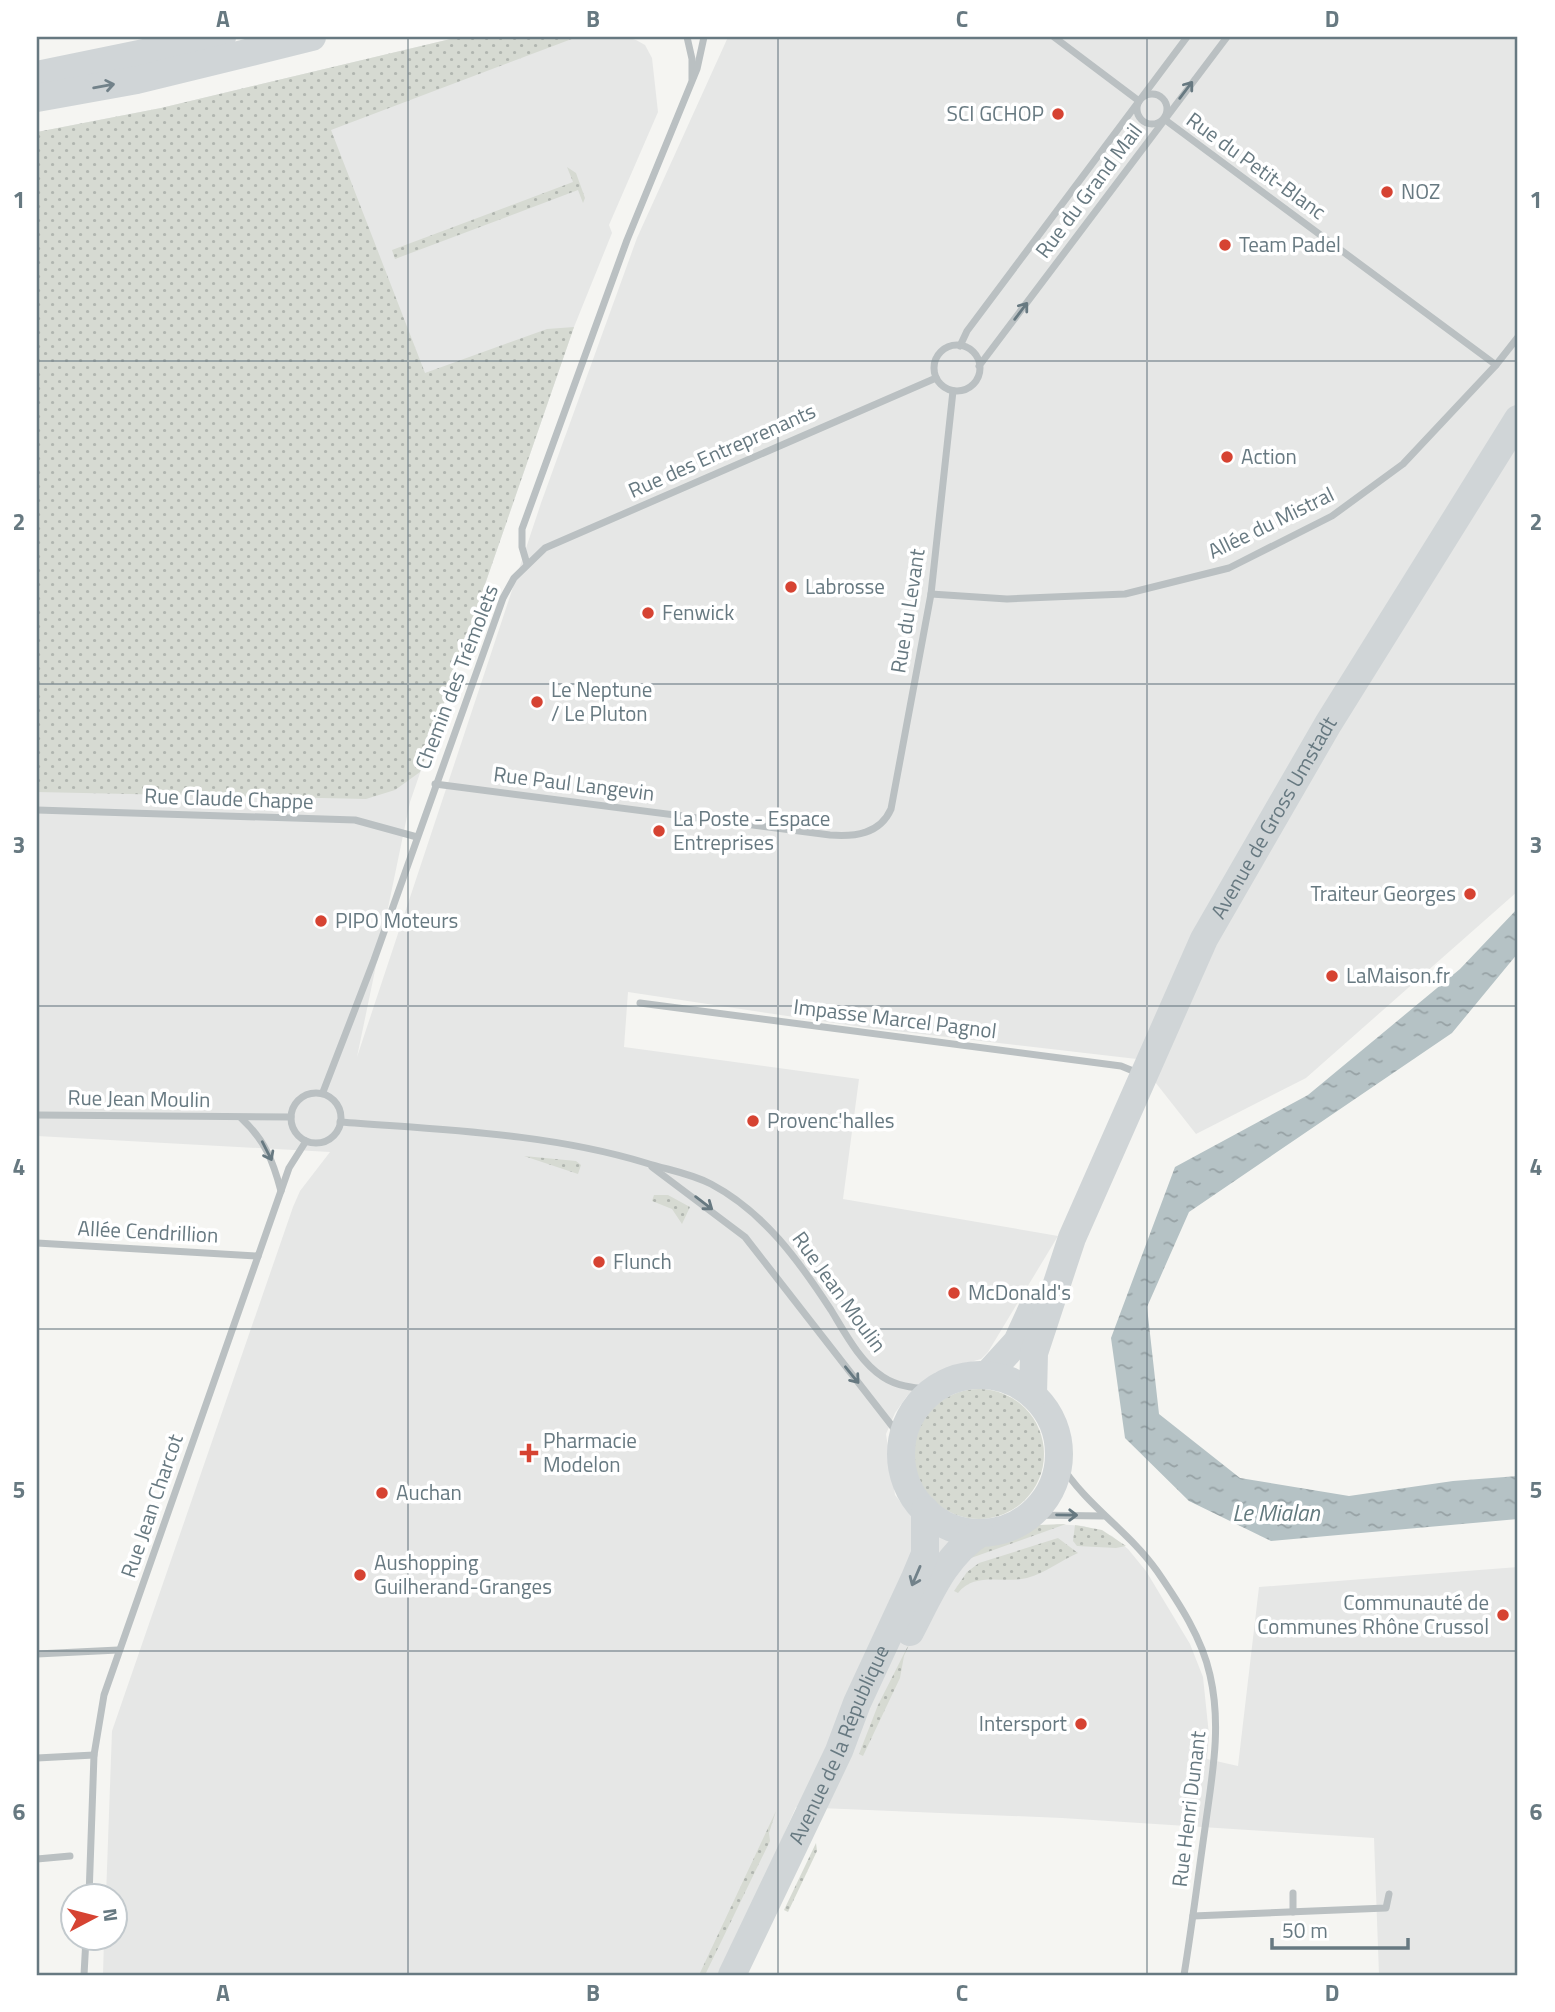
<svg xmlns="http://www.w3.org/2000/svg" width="1555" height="2012" font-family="'Titillium Web',sans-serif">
<defs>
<pattern id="green-dots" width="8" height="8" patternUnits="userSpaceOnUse" patternTransform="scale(1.75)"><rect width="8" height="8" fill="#d6dad2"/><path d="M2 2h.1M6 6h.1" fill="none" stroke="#b1b6b0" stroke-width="1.8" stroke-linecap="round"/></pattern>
<pattern id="water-ripples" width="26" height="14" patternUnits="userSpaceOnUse" patternTransform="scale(1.75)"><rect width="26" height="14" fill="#b5c2c5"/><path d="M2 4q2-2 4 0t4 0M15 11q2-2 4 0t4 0" fill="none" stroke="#97a2a5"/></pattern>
</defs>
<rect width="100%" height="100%" fill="#f5f5f2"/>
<path fill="#e6e7e6" d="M459 37H627L636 40 645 45 652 58 658 112 609 225 612 233 574 327 410 802 357 1057 541 503 637 238 728 37H1518V891L1306 1078 1196 1134 1137 1059 861 1027 628 992 624 1047 859 1079 843 1199 1058 1236 988 1352 981 1359 936 1372 907 1396 895 1413 886 1434 895 1495 915 1520 953 1543 996 1544 1057 1524 1084 1526 1112 1536 1128 1549 1146 1571 1190 1644 1203 1677 1209 1735 1207 1759 1238 1766 1259 1587 1518 1567V1975H1379L1374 1838 1062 1818 796 1807 722 1975H103L104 1939 116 1938V1896H106L112 1731 293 1207 300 1191 330 1152 37 1136V132L161 108Z"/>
<g fill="url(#green-dots)">
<path d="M459 37H577L331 130 425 373 547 329 574 327 420 772 395 790 366 799 37 792V132L161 108Z"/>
<path d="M567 167 576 173 585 198 583 203 578 190 395 259 392 250 573 182Z"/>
<path d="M524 1156 576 1161 581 1165 578 1174Z"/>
<path d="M654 1195H668L690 1207 682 1224 672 1209 652 1201Z"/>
<circle cx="979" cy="1454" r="65"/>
<path d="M1066 1524 971 1558 980 1546 1013 1538 1038 1525Z"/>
<path d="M1075 1525 1102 1530 1126 1546 1116 1548 1077 1546 1073 1541Z"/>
<path d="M1058 1538 1078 1553C1061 1560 1046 1573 1027 1578 1004 1584 975 1571 958 1593L954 1591 967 1572 979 1563Z"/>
<path d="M914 1634 904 1656 900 1678 863 1756 859 1754 878 1705Z"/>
<path d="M776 1811 769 1833 770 1841 705 1975H699Z"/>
<path d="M816 1843 817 1851 788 1912 784 1910Z"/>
</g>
<path fill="url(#water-ripples)" d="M1518 908V953L1452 1033 1189 1212 1147 1307 1159 1414 1240 1478 1349 1496 1453 1481 1518 1476V1519L1271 1541 1189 1501 1125 1438 1111 1338 1175 1167 1308 1095 1460 969Z"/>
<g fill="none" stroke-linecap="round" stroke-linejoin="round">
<g stroke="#bac0c2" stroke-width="7">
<path d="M687 37 692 59V79"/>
<path d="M1054 37 1139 101"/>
<circle cx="1152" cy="109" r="15"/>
<path d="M1164 119 1496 365"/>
<circle cx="957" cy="368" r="23"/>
<path d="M960 346 967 331 1187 37"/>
<path d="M979 366 1227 37"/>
<path d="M527 564 522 547V529L627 240 697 69 704 37"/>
<path d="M931 594 1007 599 1125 594 1229 568 1332 516 1403 464 1496 365 1518 337"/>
<path d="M435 784 830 835C855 837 880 834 891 809L931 594 953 391"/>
<path d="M37 810 355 820 417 837"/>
<path d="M640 1003 1121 1066 1138 1073"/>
<path d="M323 1092 374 960 503 598 514 578 545 548 936 378"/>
<circle cx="316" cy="1118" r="25"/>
<path d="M37 1115 291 1117"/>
<path d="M241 1118C265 1140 273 1161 281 1191"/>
<path d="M340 1122C442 1130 548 1133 646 1163 668 1170 690 1173 711 1184 764 1212 799 1261 831 1310 845 1333 860 1362 883 1377 898 1387 916 1388 934 1390"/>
<path d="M652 1167 745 1237 903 1440"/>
<path d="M37 1243 258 1256"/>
<path d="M1059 1462C1087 1507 1127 1529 1157 1571 1179 1603 1202 1638 1210 1675 1222 1727 1212 1776 1205 1828 1198 1877 1192 1926 1184 1975"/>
<path d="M1031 1515 1103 1516"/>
<path d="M37 1654 118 1650"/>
<path d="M37 1758 94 1755"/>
<path d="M37 1859 70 1856"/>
<path d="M1293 1893V1912"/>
<path d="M89 1896 94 1755 104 1695 289 1168 306 1141"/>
<path d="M1193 1916 1386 1908 1389 1894"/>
<path d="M84 1975 86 1938"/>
</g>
<g stroke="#d0d5d7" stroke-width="28">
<path d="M37 75 222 37"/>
<path d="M37 98 137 80 312 37"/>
<path d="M987 1375 1017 1342 1033 1307"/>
<circle cx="980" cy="1454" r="79"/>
<path id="s1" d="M1033 1395 1034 1353 1072 1238 1204 939 1328 724 1518 419"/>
<path d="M910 1632C930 1594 944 1557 980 1533"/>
<path id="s2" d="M732 1975 839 1751 857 1703 915 1578 925 1554V1510"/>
</g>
</g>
<defs><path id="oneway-shaft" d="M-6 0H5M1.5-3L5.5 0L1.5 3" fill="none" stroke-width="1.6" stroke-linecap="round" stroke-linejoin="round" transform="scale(1.75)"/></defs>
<g stroke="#72828a">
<use href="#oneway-shaft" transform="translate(104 86) rotate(-10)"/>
<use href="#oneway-shaft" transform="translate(916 1576) rotate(113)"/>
</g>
<g stroke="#677981">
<use href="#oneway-shaft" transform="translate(1186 90) rotate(-53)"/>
<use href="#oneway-shaft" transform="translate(1021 311) rotate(-53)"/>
<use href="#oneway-shaft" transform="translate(267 1151) rotate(63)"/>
<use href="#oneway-shaft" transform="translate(704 1203) rotate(37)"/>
<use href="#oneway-shaft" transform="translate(852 1375) rotate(51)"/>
<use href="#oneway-shaft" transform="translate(1067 1515) rotate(1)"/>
</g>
<path fill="none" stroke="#677981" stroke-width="2" stroke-opacity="0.55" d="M408 37V1975M778 37V1975M1147 37V1975M37 361H1518M37 684H1518M37 1006H1518M37 1329H1518M37 1651H1518"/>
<g fill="#d64332" stroke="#fff" stroke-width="2.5">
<circle cx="1058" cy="114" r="7"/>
<circle cx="1387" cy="192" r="7"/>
<circle cx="1225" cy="245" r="7"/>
<circle cx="1227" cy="457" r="7"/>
<circle cx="791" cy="587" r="7"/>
<circle cx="648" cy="613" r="7"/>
<circle cx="537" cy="702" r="7"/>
<circle cx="659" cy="831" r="7"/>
<circle cx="1470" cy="894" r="7"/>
<circle cx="321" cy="921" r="7"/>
<circle cx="1332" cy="976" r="7"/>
<circle cx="753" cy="1121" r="7"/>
<circle cx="599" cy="1262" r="7"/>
<circle cx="954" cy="1293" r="7"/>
<path d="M525.5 1442.5h7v7h7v7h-7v7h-7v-7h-7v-7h7z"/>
<circle cx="382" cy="1493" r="7"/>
<circle cx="360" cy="1575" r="7"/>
<circle cx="1503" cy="1615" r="7"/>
<circle cx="1081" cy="1724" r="7"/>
</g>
<g text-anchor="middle" stroke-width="7" stroke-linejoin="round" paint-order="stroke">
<g font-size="21" fill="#677981" stroke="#fff" text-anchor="start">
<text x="1044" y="121" text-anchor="end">SCI GCHOP</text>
<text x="1401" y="199">NOZ</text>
<text x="1239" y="252">Team Padel</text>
<text x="1241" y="464">Action</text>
<text x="805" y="594">Labrosse</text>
<text x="662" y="620">Fenwick</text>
<text x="551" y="697">Le Neptune<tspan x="551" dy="24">/ Le Pluton</tspan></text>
<text x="673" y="826">La Poste - Espace<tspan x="673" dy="24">Entreprises</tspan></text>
<text x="1456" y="901" text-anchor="end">Traiteur Georges</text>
<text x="335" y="928">PIPO Moteurs</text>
<text x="1346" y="983">LaMaison.fr</text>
<text x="767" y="1128">Provenc'halles</text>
<text x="613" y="1269">Flunch</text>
<text x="968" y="1300">McDonald's</text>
<text x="543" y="1448">Pharmacie<tspan x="543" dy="24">Modelon</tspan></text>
<text x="396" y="1500">Auchan</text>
<text x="374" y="1570">Aushopping<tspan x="374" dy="24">Guilherand-Granges</tspan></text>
<text x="1489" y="1610" text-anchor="end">Communauté de<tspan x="1489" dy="24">Communes Rhône Crussol</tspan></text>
<text x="1067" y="1731" text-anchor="end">Intersport</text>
</g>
<g font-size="21" fill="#677981" stroke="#fff">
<text transform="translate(1256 166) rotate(36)" y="7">Rue du Petit-Blanc</text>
<text transform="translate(1089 191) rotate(-53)" y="7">Rue du Grand Mail</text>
<text transform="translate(722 451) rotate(-24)" y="7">Rue des Entreprenants</text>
<text transform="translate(1271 523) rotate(-26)" y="7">Allée du Mistral</text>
<text transform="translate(908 611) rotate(-81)" y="7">Rue du Levant</text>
<text transform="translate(457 677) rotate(-69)" y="7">Chemin des Trémolets</text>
<text transform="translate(574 784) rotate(7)" y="7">Rue Paul Langevin</text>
<text transform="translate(229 799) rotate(2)" y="7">Rue Claude Chappe</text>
<text dy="7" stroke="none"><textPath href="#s1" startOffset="630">Avenue de Gross Umstadt</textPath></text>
<text transform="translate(895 1019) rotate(7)" y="7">Impasse Marcel Pagnol</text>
<text transform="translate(139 1099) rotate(1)" y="7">Rue Jean Moulin</text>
<text transform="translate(148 1232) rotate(3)" y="7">Allée Cendrillion</text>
<text transform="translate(839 1292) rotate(54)" y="7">Rue Jean Moulin</text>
<text transform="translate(152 1506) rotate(-71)" y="7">Rue Jean Charcot</text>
<text dy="7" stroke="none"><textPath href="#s2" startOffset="254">Avenue de la République</textPath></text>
<text transform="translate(1189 1809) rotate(-83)" y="7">Rue Henri Dunant</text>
</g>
<g font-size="23" font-style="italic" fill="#637a7e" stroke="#fff">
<text x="1276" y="1521">Le Mialan</text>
</g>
</g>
<rect width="1555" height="2012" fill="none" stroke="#ffffff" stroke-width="77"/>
<g transform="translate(94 1917) rotate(83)"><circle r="33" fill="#ffffff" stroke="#c2c9cd" stroke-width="2"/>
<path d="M0-5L12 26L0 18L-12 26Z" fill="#d64332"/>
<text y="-10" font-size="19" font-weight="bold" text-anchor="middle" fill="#677981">N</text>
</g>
<path d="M1272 1938v10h136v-10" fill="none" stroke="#677981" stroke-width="3.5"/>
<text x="1282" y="1938" font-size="21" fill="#677981" stroke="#ffffff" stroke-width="5" paint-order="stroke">50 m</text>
<rect x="38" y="38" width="1478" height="1936" fill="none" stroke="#677981" stroke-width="2.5"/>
<g font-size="23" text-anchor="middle" font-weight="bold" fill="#677981">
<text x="223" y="27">A</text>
<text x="593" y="27">B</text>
<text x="962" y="27">C</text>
<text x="1332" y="27">D</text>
<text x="19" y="208">1</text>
<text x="1536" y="208">1</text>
<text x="19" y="530">2</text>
<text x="1536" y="530">2</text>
<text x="19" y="853">3</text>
<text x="1536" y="853">3</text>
<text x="19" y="1175">4</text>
<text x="1536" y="1175">4</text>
<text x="19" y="1498">5</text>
<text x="1536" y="1498">5</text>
<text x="19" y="1820">6</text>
<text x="1536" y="1820">6</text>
<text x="223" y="2001">A</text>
<text x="593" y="2001">B</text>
<text x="962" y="2001">C</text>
<text x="1332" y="2001">D</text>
</g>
</svg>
